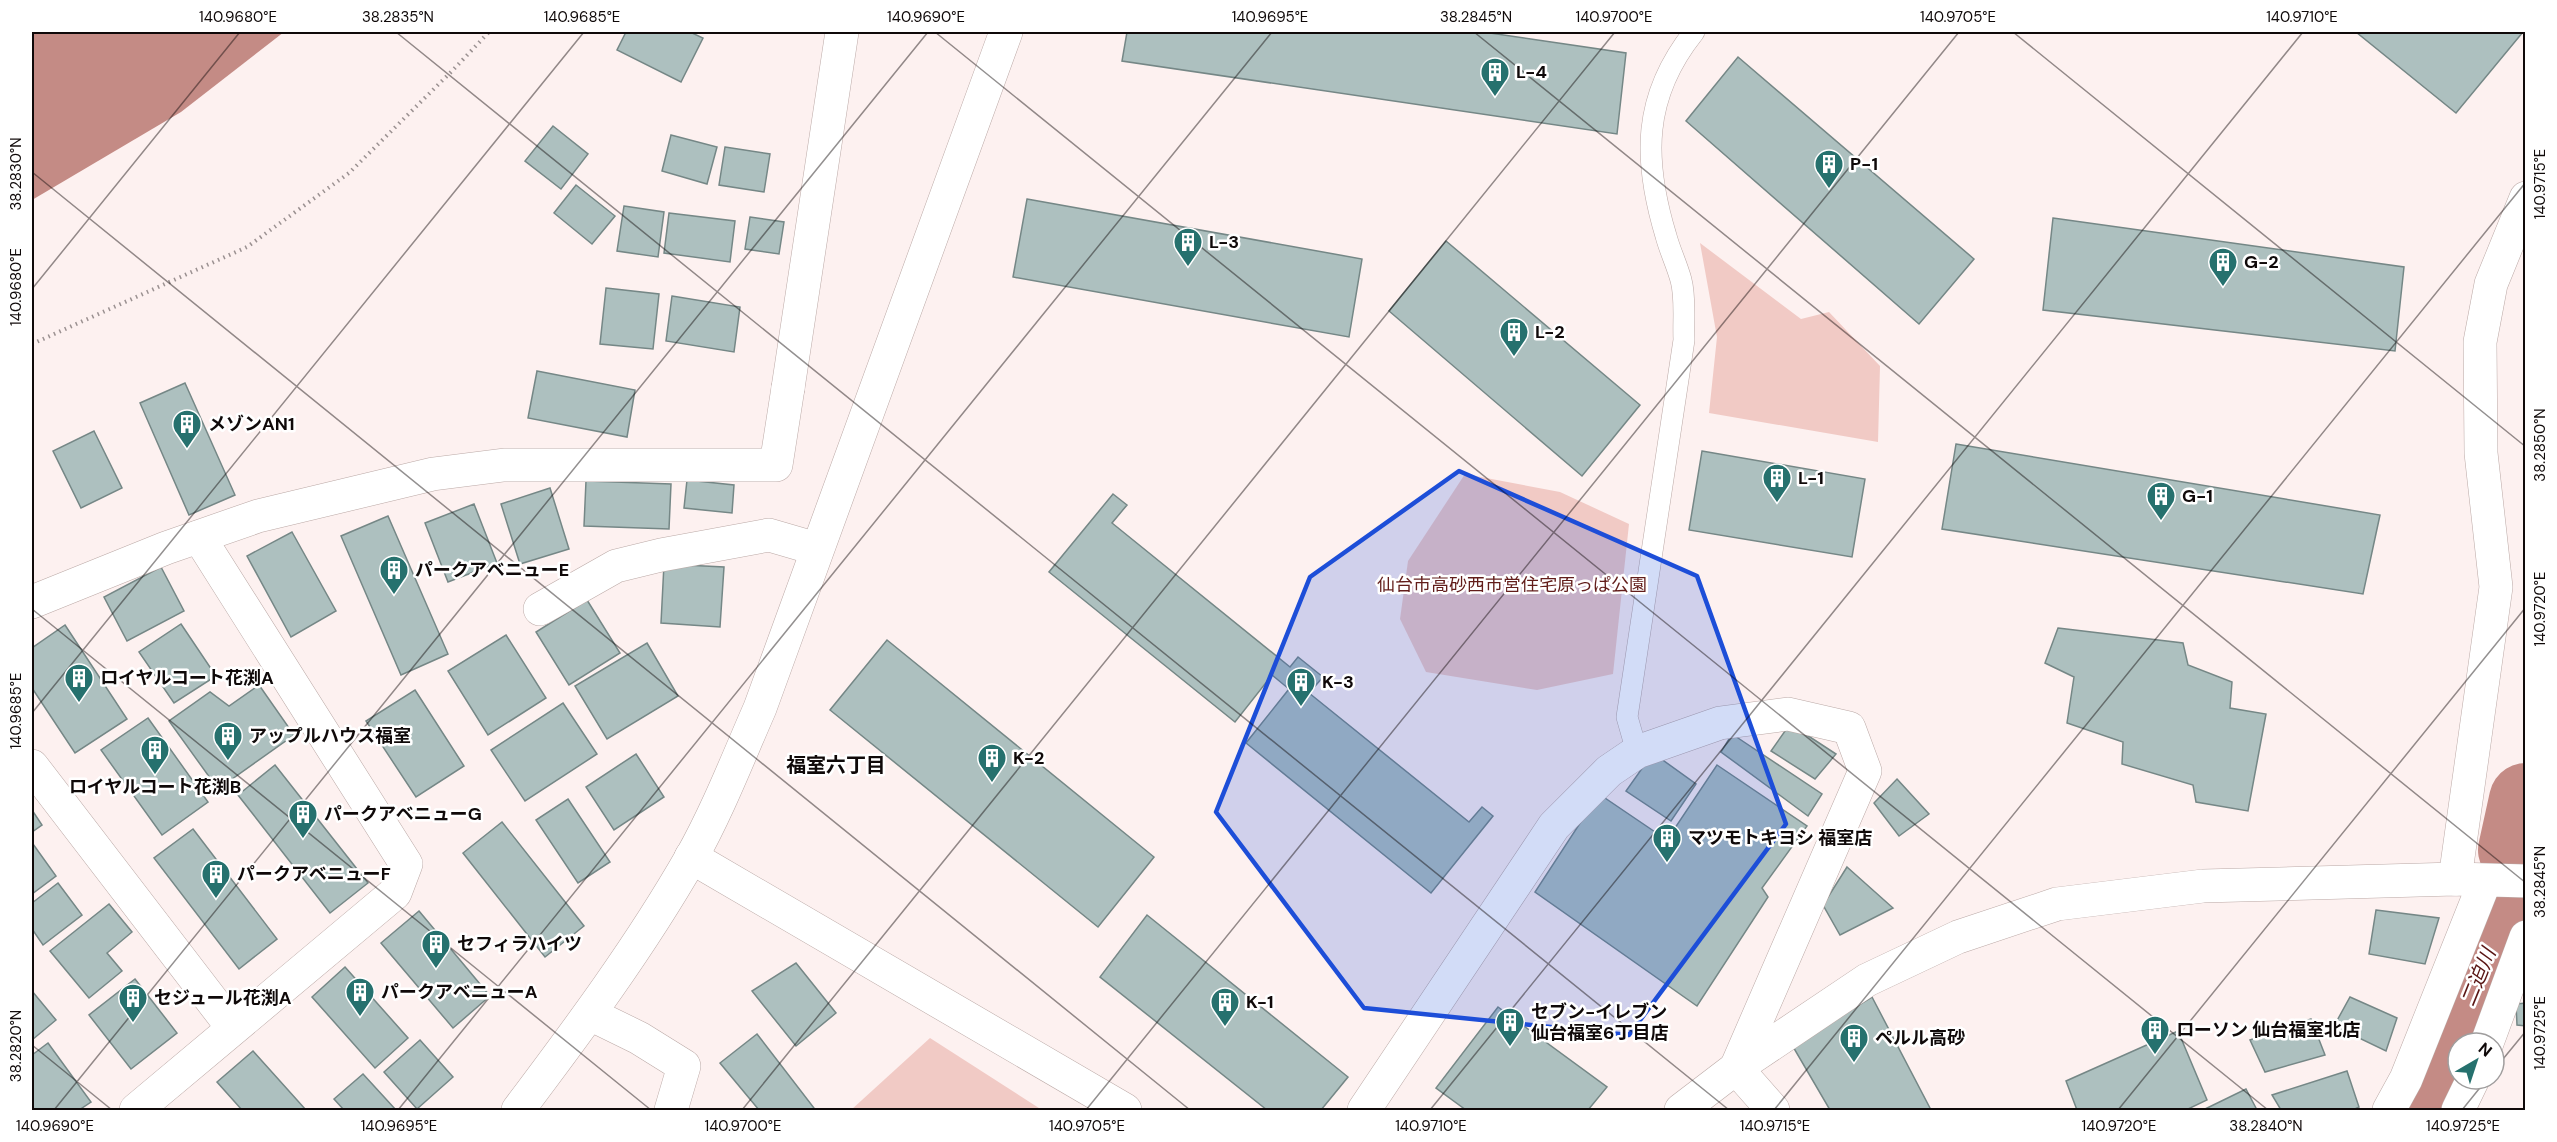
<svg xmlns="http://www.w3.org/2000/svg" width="2557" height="1142" font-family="'DM Sans','Noto Sans JP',sans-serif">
<rect width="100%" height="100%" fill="#fdf1f0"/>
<g fill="#f1cac5">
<path d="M1700 243 1801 319 1829 312 1880 366 1878 442 1709 413 1717 337Z"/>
<path d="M1465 474 1560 492 1629 524 1613 674 1537 690 1426 672 1400 619 1408 561Z"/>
<path d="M930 1038 1042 1110H851Z"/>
</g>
<path fill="#c48b85" d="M32 32H284L181 112 32 200Z"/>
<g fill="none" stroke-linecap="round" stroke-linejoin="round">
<g stroke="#c48b85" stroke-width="74">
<path d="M2515 850 2526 800"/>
<path d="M2425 1110 2505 910"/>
</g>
</g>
<g fill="#adc0bf" stroke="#758786" stroke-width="1.5">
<path d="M626 32H690L703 38 681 82 617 50Z"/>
<path d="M1127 32H1483L1626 53 1617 134 1122 61Z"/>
<path d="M2356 32H2523L2456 113Z"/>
<path d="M1738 57 1974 259 1919 324 1686 121Z"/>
<path d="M553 126 588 154 561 189 525 161Z"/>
<path d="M671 135 717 147 707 184 662 171Z"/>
<path d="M725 147 770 154 764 192 719 185Z"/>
<path d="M576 185 615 216 592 244 554 213Z"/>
<path d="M1027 199 1362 259 1349 337 1013 277Z"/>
<path d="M624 206 664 212 658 257 617 251Z"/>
<path d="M669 213 735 221 730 262 664 253Z"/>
<path d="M750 217 784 222 779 254 745 249Z"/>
<path d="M2053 218 2404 267 2395 351 2043 310Z"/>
<path d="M1446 241 1640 405 1582 476 1389 311Z"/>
<path d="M606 288 659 294 653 349 600 344Z"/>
<path d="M672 296 740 307 734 352 666 341Z"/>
<path d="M537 371 635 390 627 437 528 418Z"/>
<path d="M185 383 235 495 189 515 140 403Z"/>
<path d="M94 431 122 488 81 508 53 451Z"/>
<path d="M1956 444 2380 515 2363 594 1942 529Z"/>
<path d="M1702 451 1865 479 1852 557 1689 530Z"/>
<path d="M687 480 734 485 732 513 684 508Z"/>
<path d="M586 481 671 484 669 529 584 526Z"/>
<path d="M550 488 569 549 520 564 501 504Z"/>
<path d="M1113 494 1127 505 1112 523 1290 667 1298 657 1323 677 1309 693 1469 822 1482 807 1493 816 1431 893 1246 743 1289 689 1272 675 1235 722 1049 572Z"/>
<path d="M474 504 497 563 448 582 425 523Z"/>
<path d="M388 516 448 654 401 675 341 536Z"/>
<path d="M292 532 336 611 291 637 247 556Z"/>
<path d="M664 564 724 567 720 627 661 623Z"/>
<path d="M161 567 184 611 127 641 104 597Z"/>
<path d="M587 600 620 653 569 685 536 632Z"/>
<path d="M181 624 216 676 174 703 139 652Z"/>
<path d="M65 625 127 719 75 753 32 688V648Z"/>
<path d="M2058 628 2183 643 2188 665 2232 682 2230 708 2266 714 2248 811 2196 802 2193 785 2122 764 2123 742 2067 723 2074 677 2045 663Z"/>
<path d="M506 635 546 698 488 735 448 671Z"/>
<path d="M887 640 1154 857 1098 927 830 710Z"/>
<path d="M647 643 678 696 607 739 575 686Z"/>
<path d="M259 685 294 735 218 789 169 721 210 692 229 706Z"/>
<path d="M415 690 464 766 416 797 366 721Z"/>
<path d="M563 703 597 754 525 801 491 750Z"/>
<path d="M148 718 208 802 162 835 101 750Z"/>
<path d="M1790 724 1836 754 1815 779 1771 751Z"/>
<path d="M1732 734 1822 794 1808 816 1721 752Z"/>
<path d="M1653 753 1696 784 1671 821 1626 791Z"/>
<path d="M636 754 664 797 614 830 586 787Z"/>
<path d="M275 765 368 883 330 913 238 795Z"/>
<path d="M1717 765 1807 826 1762 888 1768 897 1697 1006 1535 892 1599 794 1667 840Z"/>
<path d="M1897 779 1929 814 1899 836 1874 803Z"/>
<path d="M568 799 610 862 578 883 536 820Z"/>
<path d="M32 810 42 825 32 832Z"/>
<path d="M502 822 584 926 545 957 463 853Z"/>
<path d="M193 829 277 939 239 969 154 858Z"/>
<path d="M33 844 56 876 32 894V845Z"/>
<path d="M1847 867 1893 908 1840 935 1823 905Z"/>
<path d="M58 883 82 915 43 945 32 929V903Z"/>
<path d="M109 904 132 932 107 953 122 971 89 998 50 951Z"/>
<path d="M2376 910 2439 918 2425 964 2369 954Z"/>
<path d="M419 911 490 996 453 1028 381 943Z"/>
<path d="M1147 915 1348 1077 1321 1110H1267L1100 977Z"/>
<path d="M796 963 836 1013 796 1046 752 991Z"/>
<path d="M345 967 408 1038 375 1068 312 997Z"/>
<path d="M135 979 177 1033 131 1069 89 1015Z"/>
<path d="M32 991 56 1020 32 1040Z"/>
<path d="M1872 997 1931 1110H1830L1792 1045Z"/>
<path d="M2350 997 2397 1018 2386 1051 2334 1026Z"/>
<path d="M2526 1003V1026L2517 1025 2516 1004Z"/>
<path d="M1498 1007 1607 1087 1588 1110H1466L1436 1088Z"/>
<path d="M2311 1019 2325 1055 2265 1072 2250 1040Z"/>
<path d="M2178 1031 2207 1100 2186 1110H2077L2066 1081Z"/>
<path d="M757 1034 814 1108 811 1110H759L720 1063Z"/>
<path d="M420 1040 453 1077 417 1109 384 1072Z"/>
<path d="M48 1043 91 1102 79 1110H32V1055Z"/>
<path d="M253 1051 306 1110H242L217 1082Z"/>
<path d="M2347 1071 2359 1107 2353 1110H2281L2272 1095Z"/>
<path d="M363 1074 396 1110H344L334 1099Z"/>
<path d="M2246 1089 2257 1110H2203Z"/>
</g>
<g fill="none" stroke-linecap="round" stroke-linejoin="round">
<g stroke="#bba9a6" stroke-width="22">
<path id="service" d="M1637 752 1627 717 1684 340C1683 321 1686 298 1681 280 1677 265 1670 251 1666 236 1643 160 1642 97 1694 32"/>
</g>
<g stroke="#bba9a6" stroke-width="34">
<g id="minor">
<path d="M32 602 166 548 258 516 433 474 504 465H776L788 388"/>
<path d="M540 609 616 566 661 555 769 535 817 549"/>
<path d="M32 766 233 1028"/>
<path d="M2455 879 2496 587 2481 453 2480 342 2491 284 2526 198"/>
<path d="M590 1014 639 1038 684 1066 671 1110"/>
<path d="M2487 1043 2526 937"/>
<path d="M136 1110 395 893 406 864 199 537"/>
<path d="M1364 1110 1554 826 1609 771 1637 752 1720 723 1788 714 1849 728 1865 771 1736 1068 1773 1110"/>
<path d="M2389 1110 2406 1079 2485 881"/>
<path d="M2458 1110 2473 1079"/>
</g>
</g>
<g stroke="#bba9a6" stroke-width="34">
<g id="tertiary">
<path d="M788 388 842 32"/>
<path d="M691 857 1125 1110"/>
<path d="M518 1110C579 1029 640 947 691 858 718 810 738 758 760 708L1006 32"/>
<path d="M1681 1110 1736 1068 1867 980 1958 937 2057 904 2203 886 2455 879 2526 881"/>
</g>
</g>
<path stroke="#9b9191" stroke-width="4" stroke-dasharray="1.5 4.5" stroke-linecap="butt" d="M32 344 247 247 349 173 453 70 489 32"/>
<use href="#service" stroke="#fff" stroke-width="21"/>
<use href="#minor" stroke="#fff" stroke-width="33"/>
<use href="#tertiary" stroke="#fff" stroke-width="33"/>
</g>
<path fill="#1d4ed8" fill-opacity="0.2" stroke="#1d4ed8" stroke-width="4.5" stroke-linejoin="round" d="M1459 471 1697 576 1786 824 1629 1035 1364 1008 1216 812 1310 577Z"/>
<path fill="none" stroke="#0f0909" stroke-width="1.5" stroke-opacity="0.45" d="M396 32 1729 1110M935 32 2268 1110M1474 32 2526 883M2013 32 2526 447M32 172 1190 1110M32 289 240 32M32 609 651 1110M32 713 584 32M32 1045 112 1110M2494 1070 2526 1031M54 1110 928 32M398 1110 1272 32M742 1110 1615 32M1086 1110 1959 32M1430 1110 2303 32M1774 1110 2526 182M2118 1110 2526 607M2462 1110 2487 1079"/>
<defs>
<g id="building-pin" transform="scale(1.5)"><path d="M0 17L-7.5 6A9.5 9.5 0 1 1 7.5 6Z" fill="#26716e" stroke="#fff"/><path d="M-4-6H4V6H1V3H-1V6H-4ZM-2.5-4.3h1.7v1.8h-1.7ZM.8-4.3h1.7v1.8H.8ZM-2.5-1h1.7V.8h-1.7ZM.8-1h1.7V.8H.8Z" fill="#fff"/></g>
</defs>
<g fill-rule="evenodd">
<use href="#building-pin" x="1495" y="72"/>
<use href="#building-pin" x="1829" y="164"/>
<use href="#building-pin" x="1188" y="242"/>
<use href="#building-pin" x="2223" y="262"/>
<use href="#building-pin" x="1514" y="332"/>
<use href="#building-pin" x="187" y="424"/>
<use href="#building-pin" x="1777" y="478"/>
<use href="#building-pin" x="2161" y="496"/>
<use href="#building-pin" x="394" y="570"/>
<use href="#building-pin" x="79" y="678"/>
<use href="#building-pin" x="1301" y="682"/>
<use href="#building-pin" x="228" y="736"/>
<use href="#building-pin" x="155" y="750"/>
<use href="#building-pin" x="992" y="758"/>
<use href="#building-pin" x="303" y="814"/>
<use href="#building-pin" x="1667" y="838"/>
<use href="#building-pin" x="216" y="874"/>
<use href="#building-pin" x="436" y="944"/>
<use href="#building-pin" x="360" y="992"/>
<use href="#building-pin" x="133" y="998"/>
<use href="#building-pin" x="1225" y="1002"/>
<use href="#building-pin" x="1510" y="1022"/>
<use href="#building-pin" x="2155" y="1030"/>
<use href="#building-pin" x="1854" y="1038"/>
</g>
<g text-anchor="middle" stroke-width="5" stroke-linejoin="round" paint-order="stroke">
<g font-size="18" font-weight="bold" fill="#0f0909" stroke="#fff" text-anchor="start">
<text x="1516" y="78">L-4</text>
<text x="1850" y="170">P-1</text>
<text x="1209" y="248">L-3</text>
<text x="2244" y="268">G-2</text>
<text x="1535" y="338">L-2</text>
<text x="208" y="430">メゾンAN1</text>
<text x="1798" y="484">L-1</text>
<text x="2182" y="502">G-1</text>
<text x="415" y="576">パークアベニューE</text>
<text x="100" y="684">ロイヤルコート花渕A</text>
<text x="1322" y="688">K-3</text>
<text x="249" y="742">アップルハウス福室</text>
<text x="1013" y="764">K-2</text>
<text x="155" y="793" text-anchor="middle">ロイヤルコート花渕B</text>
<text x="324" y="820">パークアベニューG</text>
<text x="1688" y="844">マツモトキヨシ 福室店</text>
<text x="237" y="880">パークアベニューF</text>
<text x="457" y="950">セフィラハイツ</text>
<text x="381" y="998">パークアベニューA</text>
<text x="154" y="1004">セジュール花渕A</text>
<text x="1246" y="1008">K-1</text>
<text x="1531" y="1018">セブン-イレブン<tspan x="1531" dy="21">仙台福室6丁目店</tspan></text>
<text x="2176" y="1036">ローソン 仙台福室北店</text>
<text x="1875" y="1044">ペルル高砂</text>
</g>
<g font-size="18" fill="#621d1a" stroke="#fff">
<text x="1512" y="591">仙台市高砂西市営住宅原っぱ公園</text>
</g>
<g font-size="20" font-weight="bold" fill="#0f0909" stroke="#fff">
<text x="836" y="772">福室六丁目</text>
</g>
<g font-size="20" font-style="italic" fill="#581412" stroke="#fff">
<text transform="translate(2478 977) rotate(-68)" y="7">二迫川</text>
</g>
</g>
<rect width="2557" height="1142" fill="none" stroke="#ffffff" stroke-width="66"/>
<g transform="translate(2476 1061) rotate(39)"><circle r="28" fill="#ffffff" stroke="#9f9d9d" stroke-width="1.5"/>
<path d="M0-4.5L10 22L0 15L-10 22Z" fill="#26716e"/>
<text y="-9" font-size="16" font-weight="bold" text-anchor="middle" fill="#0f0909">N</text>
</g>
<rect x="33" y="33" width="2491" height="1076" fill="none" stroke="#0f0909" stroke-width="2"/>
<g font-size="15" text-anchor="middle" fill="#0f0909">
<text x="238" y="22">140.9680°E</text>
<text x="398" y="22">38.2835°N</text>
<text x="582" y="22">140.9685°E</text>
<text x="926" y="22">140.9690°E</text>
<text x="1270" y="22">140.9695°E</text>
<text x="1476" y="22">38.2845°N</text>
<text x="1614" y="22">140.9700°E</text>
<text x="1958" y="22">140.9705°E</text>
<text x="2302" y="22">140.9710°E</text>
<text transform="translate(16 174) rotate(-90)" y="5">38.2830°N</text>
<text transform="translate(2540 184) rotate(-90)" y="5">140.9715°E</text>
<text transform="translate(16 287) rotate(-90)" y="5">140.9680°E</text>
<text transform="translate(2540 445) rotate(-90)" y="5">38.2850°N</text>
<text transform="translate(2540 609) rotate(-90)" y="5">140.9720°E</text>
<text transform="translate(16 711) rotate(-90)" y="5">140.9685°E</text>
<text transform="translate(2540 882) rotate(-90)" y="5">38.2845°N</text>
<text transform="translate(2540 1033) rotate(-90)" y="5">140.9725°E</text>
<text transform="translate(16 1046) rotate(-90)" y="5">38.2820°N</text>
<text x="55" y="1131">140.9690°E</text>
<text x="399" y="1131">140.9695°E</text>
<text x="743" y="1131">140.9700°E</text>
<text x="1087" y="1131">140.9705°E</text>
<text x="1431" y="1131">140.9710°E</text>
<text x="1775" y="1131">140.9715°E</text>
<text x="2119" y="1131">140.9720°E</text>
<text x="2266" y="1131">38.2840°N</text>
<text x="2463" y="1131">140.9725°E</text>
</g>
</svg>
